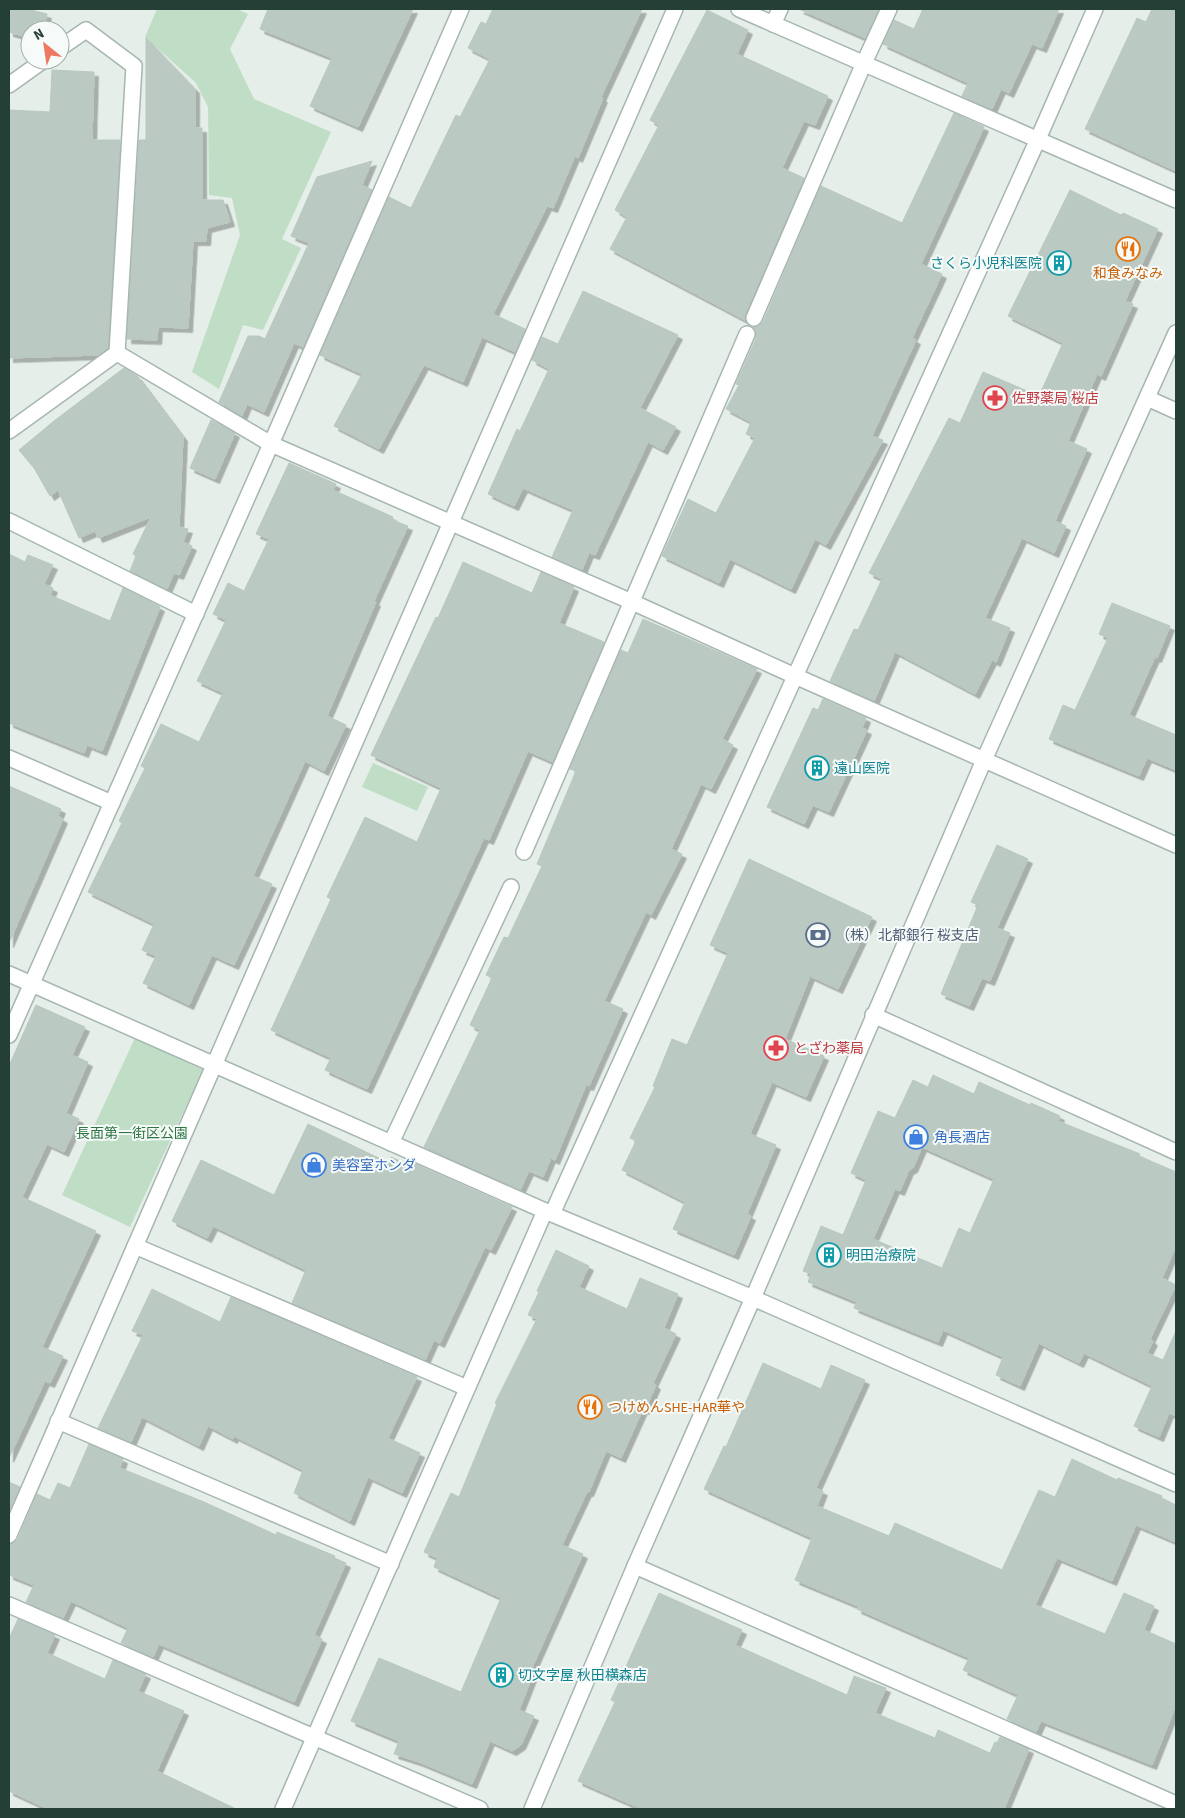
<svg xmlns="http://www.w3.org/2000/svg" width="1185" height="1818" font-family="'Source Sans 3','Noto Sans JP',sans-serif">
<defs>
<filter id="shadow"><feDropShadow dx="4.5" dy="4.5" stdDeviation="0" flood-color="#0004"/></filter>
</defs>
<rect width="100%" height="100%" fill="#e5eee9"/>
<g fill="#bfdec5">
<path d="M157 9H237L248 14 230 49 254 99 331 132 282 239 301 248 263 330 243 325 219 389 192 372 240 235 232 198 209 195 208 107 196 83 145 37Z"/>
<path d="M373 763 428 787 417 811 362 787Z"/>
<path d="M135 1038 203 1070 130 1227 62 1195Z"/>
</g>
<g fill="#bac9c2" stroke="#b8c8c0" fill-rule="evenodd" filter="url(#shadow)">
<path d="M9 9H27L47 14 43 30H30V38L9 32Z"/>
<path d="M268 9H413L358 127 310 106 332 58 260 29Z"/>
<path d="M493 9H642L601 97 603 98 578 158 575 156 553 208 547 206 493 314 525 329 515 352 482 337 463 382 424 365 379 449 334 426 362 374 320 355 389 197 411 208 456 115 460 117 490 59 468 48 481 22 486 24Z"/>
<path d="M799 9H879L865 38Z"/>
<path d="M923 9H1059L1042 48 1032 44 1009 93 1001 89 992 109 962 96 968 83 883 44 894 20 914 29Z"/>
<path d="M1152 9H1176V171L1085 129 1137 18 1146 22Z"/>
<path d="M707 10 748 30 737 54 828 96 815 125 804 121 782 168 804 178 745 314V320L610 249 627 217 615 210 659 125 650 120Z"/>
<path d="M146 38 195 89V128H202V200H223L230 222 207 228 206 241H193L188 328 158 327 157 340 127 339 139 140H146Z"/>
<path d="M52 70 94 72 92 140H120L108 348 98 355 9 358V110L50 112Z"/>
<path d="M954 113 984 127 921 264 942 274 912 338 916 340 872 436 883 440 826 545 815 539 791 589 730 559 719 583 662 556 688 499 716 513 755 438 746 434 751 422 726 409 739 385 736 384 756 338V332L753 327 759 326 763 322 821 186 902 223Z"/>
<path d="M372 161 362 185 372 190 303 347 294 343 264 412 247 404 242 416 219 402 248 336H259L265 339 309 243 291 236 317 177Z"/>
<path d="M1070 190 1121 215 1123 213 1158 229 1125 301 1133 304 1101 376 1097 374 1068 441 1087 449 1055 521 1066 526 1054 553 1022 538 985 618 1010 628 996 662 992 660 975 694 895 652 874 701 830 681 854 629 858 630 882 579 869 573 949 418 960 423 983 372 1039 396 1063 343 1008 316Z"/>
<path d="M583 291 678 335 640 408 676 427 663 450 648 442 595 555 589 553 582 570 552 557 573 510 523 488 514 506 488 494 517 429 520 431 549 369 532 360 542 337 558 344Z"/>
<path d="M124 368 137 376 183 437 179 527 188 529 183 542 192 546 179 575 174 573 167 589 130 571 136 556 133 554 151 517 98 538 95 531 79 538 58 490 50 496 34 468 19 450 54 421Z"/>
<path d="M211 420 235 433 215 479 190 468Z"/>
<path d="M289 463 336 484 333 490 393 517 392 520 408 526 374 601 376 602 327 716 346 725 324 771 305 761 253 876 272 884 234 965 212 955 189 1005 143 983 156 956 142 950 154 924 88 892 122 823 119 821 145 768 141 766 161 724 199 742 223 693 197 681 226 620 213 614 228 583 244 591 269 539 256 534Z"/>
<path d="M9 554 25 562 28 555 53 565 44 584 53 588 50 595 110 621 123 588 160 607 102 751 87 745 84 753 9 723Z"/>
<path d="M463 562 532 593 541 572 574 587 559 623 604 642 553 762 528 751 489 840 484 838 367 1089 325 1070 331 1058 271 1030 331 899 327 897 365 817 417 842 441 788 371 755 436 617 438 618Z"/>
<path d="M1112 603 1170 626 1157 658 1155 657 1129 715 1176 735V770L1147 758 1139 776 1049 739 1063 705 1075 710 1108 638 1099 634Z"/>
<path d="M643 619 757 669 722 739 733 745 711 789 701 784 671 849 682 854 651 915 646 912 604 1001 623 1009 589 1086 586 1085 555 1160 551 1158 543 1177 529 1171 520 1190 424 1147 480 1030 470 1025 492 978 486 975 504 937 508 938 542 866 537 864 576 771 570 769 621 650 628 653Z"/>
<path d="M823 699 866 718 862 728 867 730 829 812 813 805 804 824 767 807 813 708 818 710Z"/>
<path d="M9 786 61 809 58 816 63 819 9 943Z"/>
<path d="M997 845 1028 859 997 928 1010 933 990 981 982 978 969 1006 941 994 978 905 971 902Z"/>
<path d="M749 859 872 917 838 989 810 976 785 1039 824 1056 806 1097 772 1082 750 1134 776 1145 747 1214 751 1216 734 1255 673 1229 685 1202 622 1170 636 1141 630 1138 655 1087 653 1086 672 1039 687 1045 728 953 710 945Z"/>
<path d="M36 1005 85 1027 72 1055 88 1062 66 1113 79 1119 64 1152 47 1144 22 1197 96 1231 42 1347 63 1356 50 1383 45 1381 9 1458V1066Z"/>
<path d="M933 1075 974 1094 979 1082 1030 1105 1031 1103 1060 1116 1058 1121 1140 1154 1139 1156 1176 1172V1246L1162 1278 1176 1285 1150 1339 1153 1341 1147 1353 1163 1360 1176 1331V1416L1169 1413 1159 1437 1134 1426 1152 1386 1084 1353 1079 1363 1039 1343 1020 1386 996 1375 1003 1357 943 1330 938 1342 854 1308 857 1302 808 1282 811 1274 803 1271 821 1226 843 1235 866 1180 851 1173 878 1111 895 1118 913 1080 928 1087ZM922 1147 994 1179 970 1233 959 1228 942 1268 873 1239 895 1189 900 1191 909 1170 913 1168Z"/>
<path d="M308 1124 389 1163 391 1157 414 1167 415 1164 512 1207 491 1250 485 1247 440 1343 434 1340 425 1360 292 1303 306 1270 213 1226 207 1238 172 1221 201 1160 274 1195Z"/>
<path d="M556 1250 589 1266 579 1287 627 1309 640 1278 678 1294 664 1328 676 1334 653 1383 656 1385 645 1410 643 1409 621 1458 606 1451 589 1492H587L562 1545 583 1554 531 1670 534 1672 519 1710 534 1716 521 1745 512 1751 490 1741 472 1784 419 1762 394 1754 399 1741 351 1721 379 1658 461 1692 501 1598 434 1567 437 1558 424 1552 451 1493 459 1497 497 1404 495 1403 537 1319 528 1315 539 1292 537 1291Z"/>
<path d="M152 1289 220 1322 231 1297 417 1377 388 1438 420 1453 402 1493 368 1477 350 1521 294 1493 303 1470 234 1436 233 1439 208 1426 199 1446 142 1417 131 1442 98 1428 143 1335 132 1331Z"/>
<path d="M763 1363 821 1389 831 1365 865 1380 816 1488 823 1491 817 1506 889 1536 895 1523 1002 1570 1039 1490 1055 1497 1072 1459 1117 1480 1118 1478 1162 1496 1161 1498 1176 1505V1542L1136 1525 1112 1581 1057 1558 1035 1605 1105 1634 1124 1593 1154 1606 1144 1630 1176 1644V1705L1152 1765 1041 1721 1036 1732 1007 1719 1018 1695 963 1670 969 1658 857 1609 858 1606 795 1580 812 1538 704 1489 724 1446 726 1447Z"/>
<path d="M89 1444 123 1459 120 1468 204 1502 276 1535 277 1532 335 1556 334 1558 346 1563 314 1635 322 1639 294 1702 159 1644 153 1657 121 1643 128 1628 71 1601 63 1618 26 1602 34 1585 9 1575V1544L14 1543 18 1539 37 1494 50 1500 58 1483 70 1488Z"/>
<path d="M9 1482 20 1487 9 1512Z"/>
<path d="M659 1593 742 1630 735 1645 847 1695 854 1676 886 1688 875 1713 935 1738 938 1730 990 1753 995 1742 997 1743 1000 1737 1029 1749 1004 1809H642L578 1781 615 1702 611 1700Z"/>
<path d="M18 1619 55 1635 47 1653 105 1679 113 1660 146 1674 138 1691 184 1711 157 1771 236 1809H48L9 1791V1639Z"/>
</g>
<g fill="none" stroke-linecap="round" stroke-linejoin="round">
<g stroke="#a7b6b0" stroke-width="18">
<g id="minor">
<path d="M739 9 1176 200"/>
<path d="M773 24 780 9"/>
<path d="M60 48 86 30 134 66 117 353"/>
<path d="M9 85 44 60"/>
<path d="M754 318 864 63 889 9"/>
<path d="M117 353 271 444 632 602 795 676 1176 845"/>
<path d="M1147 398 1176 411"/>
<path d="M9 431 117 353"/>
<path d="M9 521 196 614"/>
<path d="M9 758 112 803"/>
<path d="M524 852 747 334"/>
<path d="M9 974 552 1214 753 1298 1176 1484"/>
<path d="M873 1015 1176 1152"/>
<path d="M9 1035 271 444 461 9"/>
<path d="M391 1143 511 887"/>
<path d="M552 1214 1038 139 1095 9"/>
<path d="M135 1246 467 1388"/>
<path d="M58 1421 391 1564"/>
<path d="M9 1535 675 9"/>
<path d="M635 1566 1176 1804"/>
<path d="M9 1605 480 1809"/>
<path d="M283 1809 545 1211"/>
<path d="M532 1809 635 1566 753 1298 984 760 1176 333"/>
</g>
</g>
<use href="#minor" stroke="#fff" stroke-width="15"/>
</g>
<defs>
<g id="restaurant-ring" transform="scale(1.25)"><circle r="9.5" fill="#f6faf8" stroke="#e8710a" stroke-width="1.5"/><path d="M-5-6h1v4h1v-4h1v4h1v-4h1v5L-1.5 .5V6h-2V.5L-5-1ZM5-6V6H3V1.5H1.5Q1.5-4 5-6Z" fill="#e8710a"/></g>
<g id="building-ring" transform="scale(1.25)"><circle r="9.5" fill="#f6faf8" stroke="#0f9aa8" stroke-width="1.5"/><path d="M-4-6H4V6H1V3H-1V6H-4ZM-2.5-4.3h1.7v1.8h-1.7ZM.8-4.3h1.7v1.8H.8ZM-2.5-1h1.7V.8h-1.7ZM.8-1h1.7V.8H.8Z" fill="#0f9aa8"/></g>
<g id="pharmacy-ring" transform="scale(1.25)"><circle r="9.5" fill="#f6faf8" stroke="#e0444e" stroke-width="1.5"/><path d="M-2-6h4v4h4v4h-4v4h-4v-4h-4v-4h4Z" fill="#e0444e"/></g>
<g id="bank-ring" transform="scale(1.25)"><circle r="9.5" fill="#f6faf8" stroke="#5c6f8a" stroke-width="1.5"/><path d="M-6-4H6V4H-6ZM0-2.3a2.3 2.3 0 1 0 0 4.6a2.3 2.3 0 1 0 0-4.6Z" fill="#5c6f8a"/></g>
<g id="shop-ring" transform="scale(1.25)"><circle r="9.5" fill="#f6faf8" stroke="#3f7fe0" stroke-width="1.5"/><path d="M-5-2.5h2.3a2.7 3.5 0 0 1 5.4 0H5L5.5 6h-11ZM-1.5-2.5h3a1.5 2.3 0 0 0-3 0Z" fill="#3f7fe0"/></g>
</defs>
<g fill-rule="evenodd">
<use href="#restaurant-ring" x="1128" y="249"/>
<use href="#building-ring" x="1059" y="263"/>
<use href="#pharmacy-ring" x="995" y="398"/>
<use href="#building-ring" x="817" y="768"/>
<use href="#bank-ring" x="818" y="935"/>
<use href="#pharmacy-ring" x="776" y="1048"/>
<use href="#shop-ring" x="916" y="1137"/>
<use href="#shop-ring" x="314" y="1165"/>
<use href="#building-ring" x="829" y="1255"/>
<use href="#restaurant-ring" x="590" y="1407"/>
<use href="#building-ring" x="501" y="1675"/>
</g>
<g text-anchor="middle" stroke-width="4" stroke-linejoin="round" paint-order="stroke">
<g font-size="14" fill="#0d838f" stroke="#f6faf8" text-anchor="start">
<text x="1042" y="268" text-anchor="end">さくら小児科医院</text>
<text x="834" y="773">遠山医院</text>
<text x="846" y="1260">明田治療院</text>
<text x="518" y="1680">切文字屋 秋田横森店</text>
</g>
<g font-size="14" fill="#c56008" stroke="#f6faf8">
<text x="1128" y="278">和食みなみ</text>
<text x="608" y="1412" text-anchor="start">つけめんSHE-HAR華や</text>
</g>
<g font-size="14" fill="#be3a42" stroke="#f6faf8" text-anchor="start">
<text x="1012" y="403">佐野薬局 桜店</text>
<text x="794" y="1053">とざわ薬局</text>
</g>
<g font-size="14" fill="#4e5e75" stroke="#f6faf8" text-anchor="start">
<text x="836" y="940">（株）北都銀行 桜支店</text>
</g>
<g font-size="14" fill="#2f7644" stroke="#f6faf8">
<text x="132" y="1138">長面第一街区公園</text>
</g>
<g font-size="14" fill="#366cbe" stroke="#f6faf8" text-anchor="start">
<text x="934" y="1142">角長酒店</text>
<text x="332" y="1170">美容室ホンダ</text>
</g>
</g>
<rect width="1185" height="1818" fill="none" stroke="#244036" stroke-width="20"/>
<g transform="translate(45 45) rotate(330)"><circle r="24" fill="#f6faf8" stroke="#a2b0aa"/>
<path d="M0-4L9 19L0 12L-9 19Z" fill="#ef7862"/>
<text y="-8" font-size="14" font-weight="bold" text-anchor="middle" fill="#244036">N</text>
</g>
</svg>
